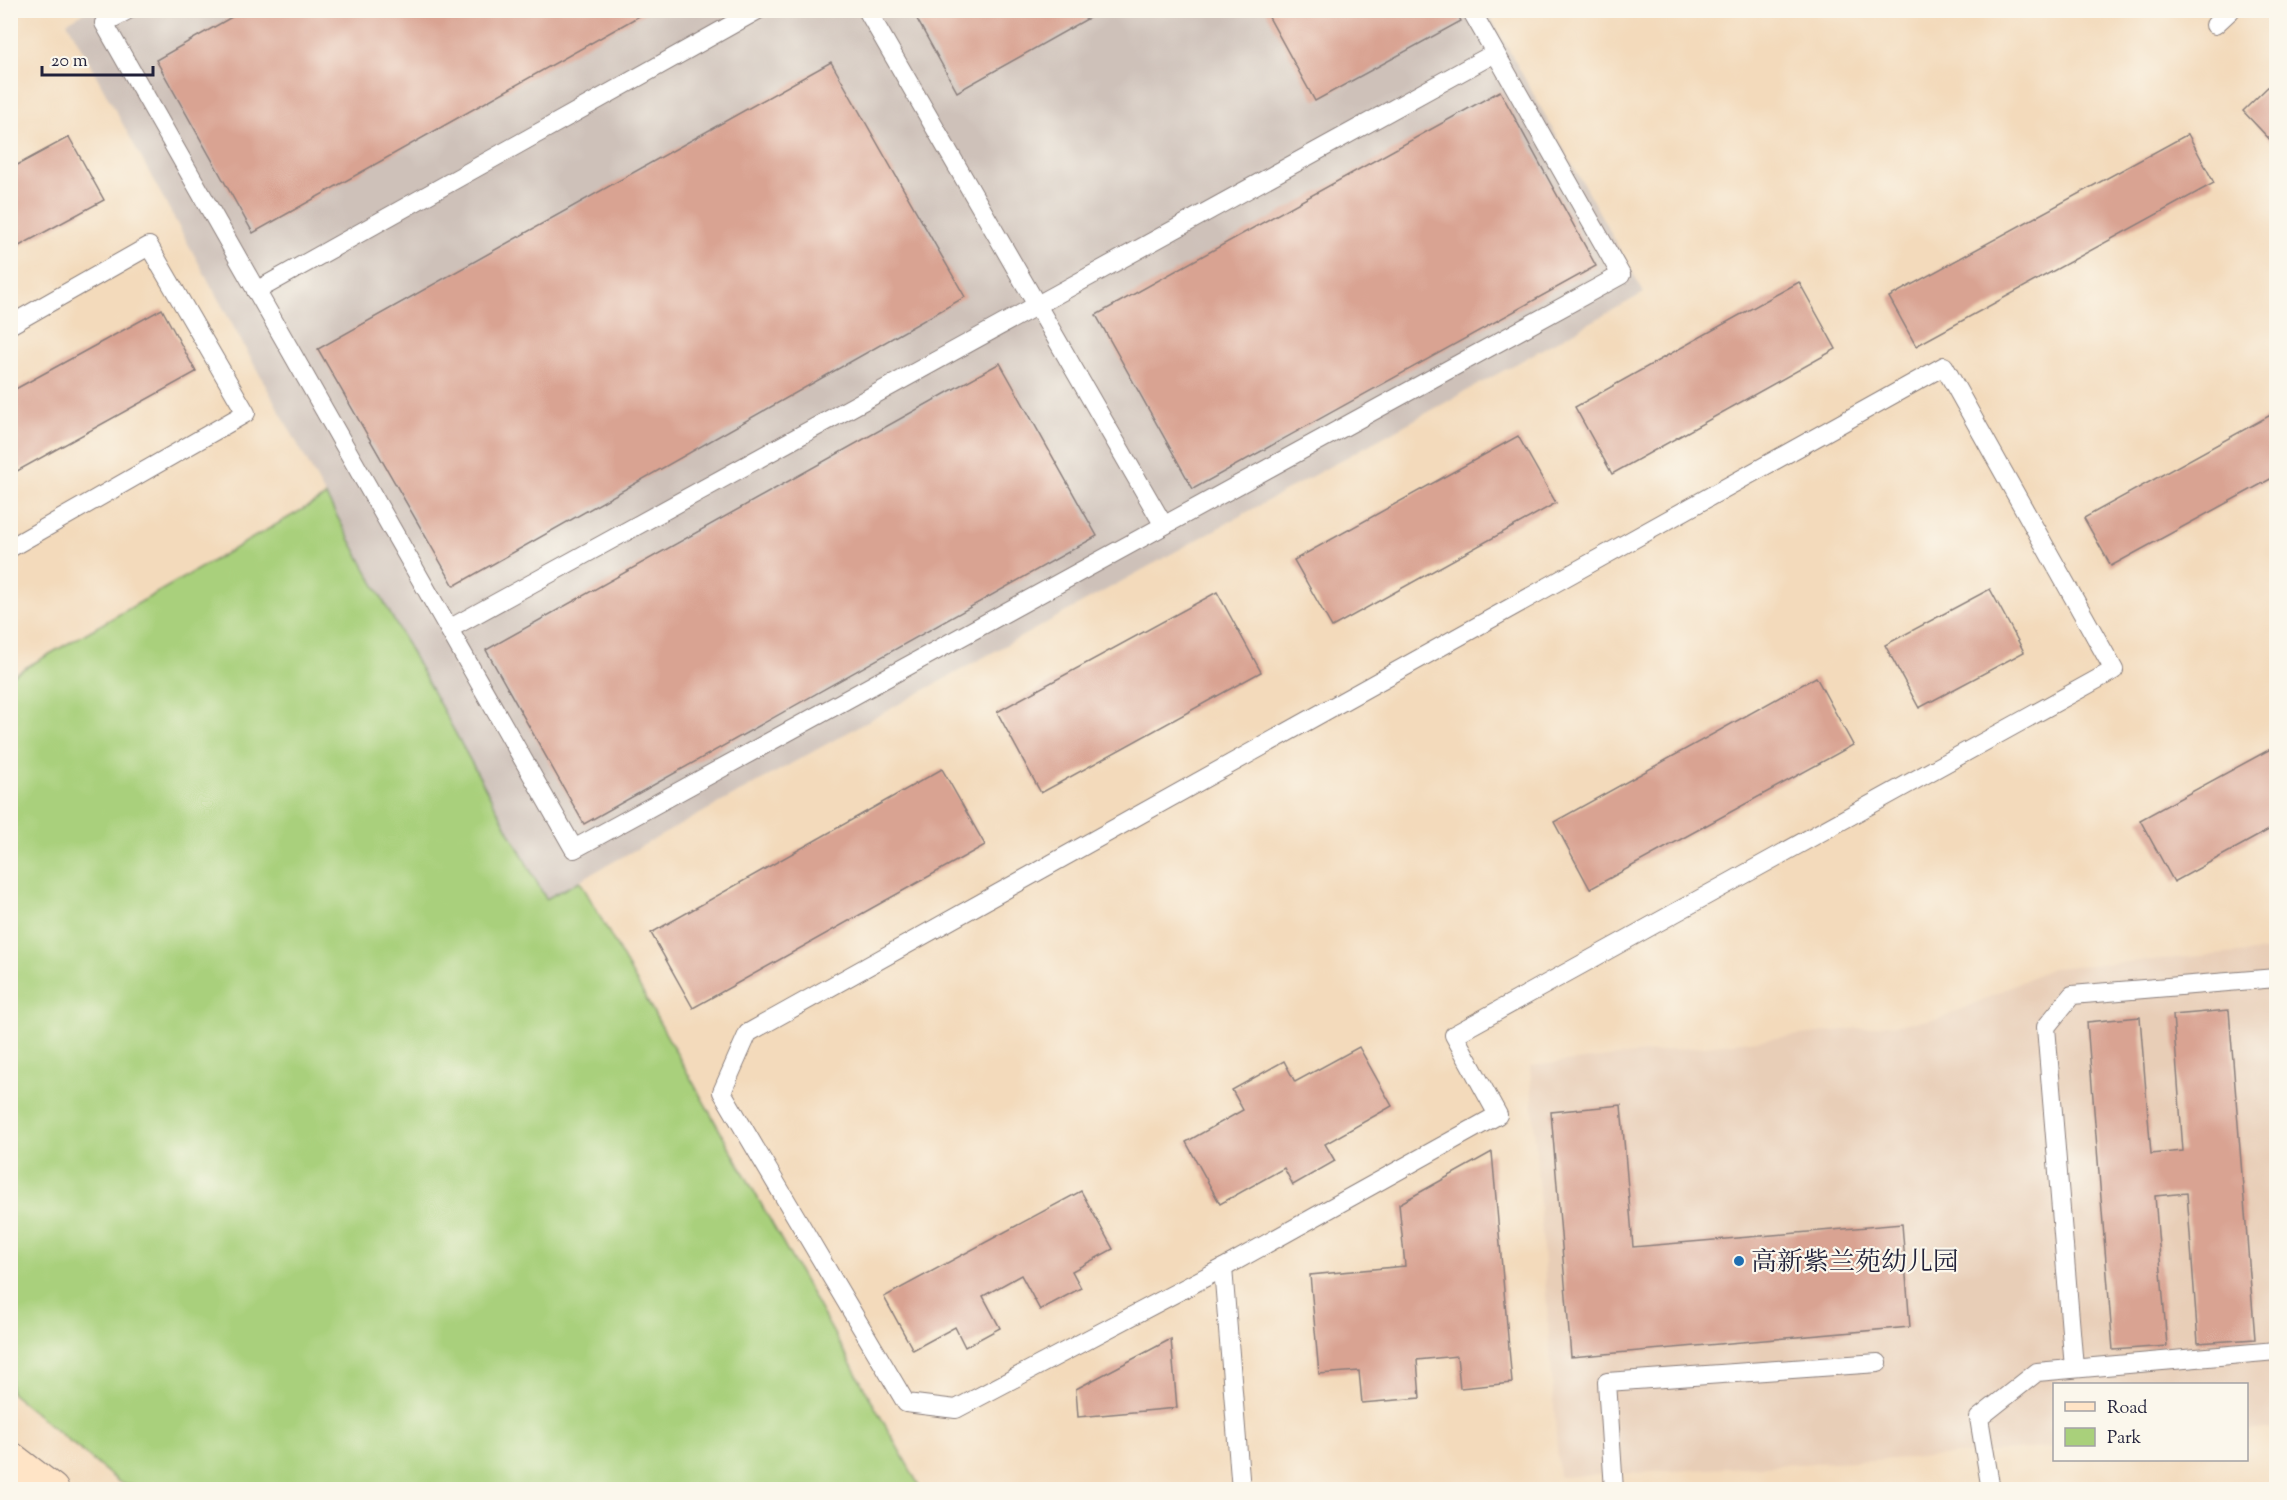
<svg xmlns="http://www.w3.org/2000/svg" width="2287" height="1500" font-family="'Sorts Mill Goudy','Noto Serif SC',serif">
<rect width="100%" height="100%" fill="#fbf7ec"/>
<filter id="ink" filterUnits="userSpaceOnUse"><feTurbulence type="fractalNoise" baseFrequency=".0167" numOctaves="2"/><feDisplacementMap in="SourceGraphic" scale="12" xChannelSelector="R" yChannelSelector="G"/><feConvolveMatrix kernelMatrix="1 2 1 2 8 2 1 2 1" color-interpolation-filters="sRGB"/></filter>
<filter id="wash" filterUnits="userSpaceOnUse"><feTurbulence type="fractalNoise" baseFrequency=".008" numOctaves="4" result="noise"/><feDisplacementMap in="SourceGraphic" scale="24" xChannelSelector="R" yChannelSelector="G"/><feGaussianBlur stdDeviation="1.35" result="paint"/><feColorMatrix in="noise" values="0 0 0 0 0 0 0 0 0 0 0 0 0 0 0 0 0 1.4 0 .05"/><feComposite in="paint" operator="in"/></filter>
<g filter="url(#wash)">
<rect width="100%" height="100%" fill="#f3dabb"/>
<path fill="#e8ceb7" d="M2276 950V1428L2247 1431 2246 1384H2054V1447L1930 1457 1559 1477 1530 1066 1940 1019 2052 968Z"/>
<path fill="#cec1b9" d="M89 10 1487 11 1644 293 546 899 67 22Z"/>
<path fill="#a9d07b" stroke="#66795b" stroke-width="1.5" d="M326 496 546 899 580 881 921 1489H141L119 1482 11 1393V676Z"/>
<g id="blocks">
<g fill="#d9a392">
<path d="M244 10H650L253 233 156 60Z"/>
<path d="M912 10H1103L957 92Z"/>
<path d="M1265 10H1455L1461 21 1315 101Z"/>
<path d="M831 62 965 297 454 586 318 349Z"/>
<path d="M2276 79V146L2243 111Z"/>
<path d="M1500 91 1596 266 1193 489 1096 315Z"/>
<path d="M2188 134 2214 183 1916 346 1889 297Z"/>
<path d="M69 137 104 200 10 251V169Z"/>
<path d="M1799 282 1836 349 1612 474 1575 407Z"/>
<path d="M162 309 196 372 10 475V392Z"/>
<path d="M1000 363 1097 536 584 824 486 650Z"/>
<path d="M2276 412V476L2111 566 2084 518Z"/>
<path d="M1518 436 1556 503 1332 627 1294 560Z"/>
<path d="M1990 589 2024 652 1919 708 1885 645Z"/>
<path d="M1217 592 1261 672 1041 793 997 712Z"/>
<path d="M1816 677 1853 745 1590 889 1554 822Z"/>
<path d="M2276 746V826L2174 882 2140 820Z"/>
<path d="M942 769 985 845 693 1008 651 933Z"/>
<path d="M2229 1010 2255 1339 2198 1343 2187 1193 2155 1196 2167 1346 2113 1350 2087 1022 2140 1017 2151 1154 2183 1151 2173 1015Z"/>
<path d="M1359 1047 1392 1106 1325 1144 1335 1161 1293 1185 1284 1168 1220 1204 1186 1142 1243 1110 1232 1090 1284 1061 1295 1082Z"/>
<path d="M1621 1105 1633 1247 1902 1224 1910 1327 1571 1357 1551 1112Z"/>
<path d="M1492 1152 1512 1383 1460 1388 1457 1356 1417 1360 1420 1398 1362 1403 1359 1371 1319 1374 1310 1275 1405 1266 1399 1204Z"/>
<path d="M1081 1191 1113 1249 1072 1271 1081 1288 1040 1310 1021 1275 983 1296 1000 1328 965 1347 955 1327 913 1350 884 1297Z"/>
<path d="M1171 1339 1177 1408 1078 1417 1076 1389Z"/>
</g>
</g>
</g>
<g filter="url(#ink)">
<use href="#blocks" fill-opacity="0" stroke="#8a7e7b" stroke-width="1.5"/>
<g fill="none" stroke-linecap="round" stroke-linejoin="round">
<g stroke="#8a7e7b" stroke-width="20">
<g id="service">
<path d="M128 10 104 23 574 849 1621 275 1471 10"/>
<path d="M867 10 1163 524"/>
<path d="M2215 25 2231 10"/>
<path d="M256 291 758 10"/>
<path d="M10 325 149 246 246 413 10 548"/>
<path d="M1944 366 2114 670 1454 1035 1498 1115 1223 1268 956 1409 906 1403 722 1092 748 1033Z"/>
<path d="M449 629 1495 53"/>
<path d="M1223 1268 1241 1490"/>
<path d="M2074 1368 2046 1027 2072 995 2276 978"/>
<path d="M1614 1490 1607 1382 1878 1363"/>
<path d="M1991 1490 1979 1418 2037 1372 2276 1351"/>
</g>
</g>
<g stroke="#8a7e7b" stroke-width="35">
<path id="secondary" d="M10 1458 52 1490"/>
</g>
<use href="#service" stroke="#fff" stroke-width="18"/>
<use href="#secondary" stroke="#ffe4c6" stroke-width="33"/>
</g>
</g>
<circle fill="#1f6fb2" stroke="#fbf7ec" stroke-width="2" cx="1739" cy="1261" r="6"/>
<g text-anchor="middle" stroke-width="4.5" stroke-linejoin="round" paint-order="stroke">
<g font-size="26" fill="#22223b" stroke="#fbf7ec" text-anchor="start">
<text x="1751" y="1270">高新紫兰苑幼儿园</text>
</g>
</g>
<rect width="2287" height="1500" fill="none" stroke="#fbf7ec" stroke-width="36"/>
<rect x="2053" y="1383" width="195" height="78" fill="#fbf7ec" stroke="#a4a2a5" stroke-width="1.5"/>
<rect x="2065" y="1402" width="30" height="9" fill="#ffe4c6" stroke="#a4a2a5" stroke-width="1.5"/>
<text x="2107" y="1413" font-size="18" fill="#22223b">Road</text>
<rect x="2065" y="1428" width="30" height="18" fill="#a9d07b" stroke="#a4a2a5" stroke-width="1.5"/>
<text x="2107" y="1443" font-size="18" fill="#22223b">Park</text>
<path d="M42 66v9h111v-9" fill="none" stroke="#22223b" stroke-width="3"/>
<text x="51" y="66" font-size="18" fill="#22223b" stroke="#fbf7ec" stroke-width="4.5" paint-order="stroke">20 m</text>
</svg>
